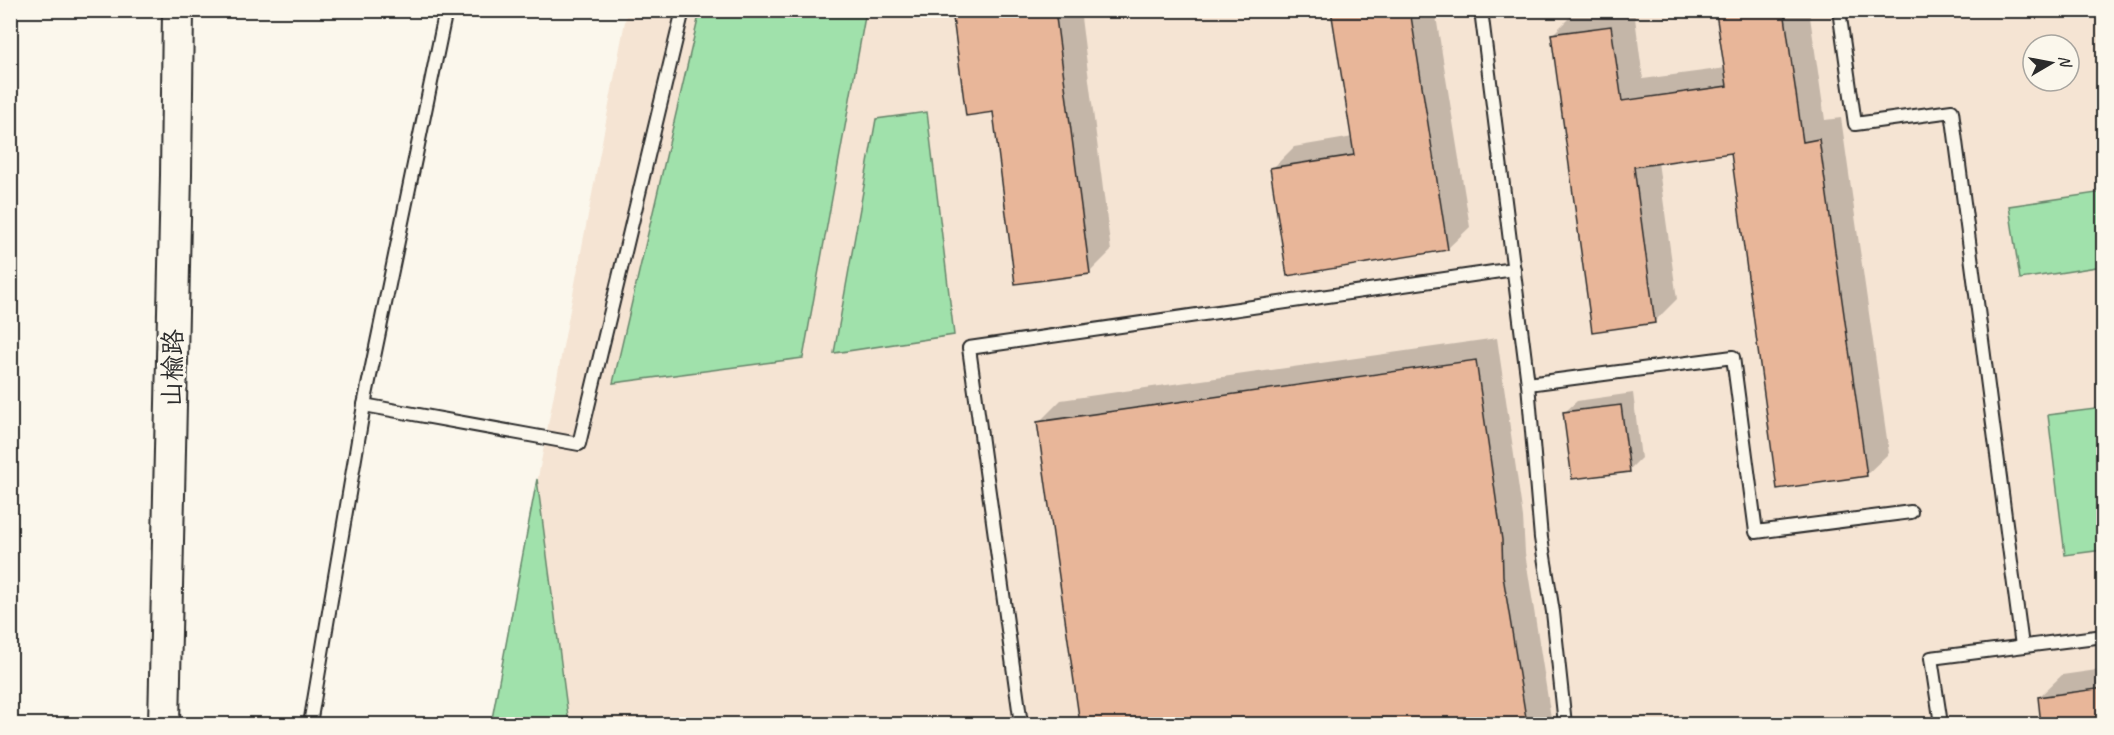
<svg xmlns="http://www.w3.org/2000/svg" width="2114" height="735" font-family="Caveat,'LXGW WenKai TC',sans-serif">
<rect width="100%" height="100%" fill="#fbf7ec"/>
<filter id="ink" filterUnits="userSpaceOnUse"><feTurbulence type="fractalNoise" baseFrequency=".0167" numOctaves="2"/><feDisplacementMap in="SourceGraphic" scale="12" xChannelSelector="R" yChannelSelector="G"/><feConvolveMatrix kernelMatrix="1 2 1 2 8 2 1 2 1" color-interpolation-filters="sRGB"/></filter>
<g filter="url(#ink)">
<path fill="#f5e4d3" fill-rule="evenodd" d="M627 11H2103V724H491ZM2033 45H2069V81H2033Z"/>
<g fill="#a0e1ab" stroke="#66866b" stroke-width="1.5">
<path d="M700 11H866L803 358 613 383Z"/>
<path d="M927 112 954 335 834 353 876 119Z"/>
<path d="M2103 192V266L2020 279 2009 206Z"/>
<path d="M2103 408V550L2065 555 2048 415Z"/>
<path d="M537 479 569 724H491Z"/>
</g>
<g fill="#0003">
<path d="M954 10H1080L1111 251 1089 273 994 111Z"/>
<path d="M1333 10H1435L1470 227 1447 249 1272 169 1294 147 1353 137Z"/>
<path d="M1590 10H1634L1643 79 1726 68 1718 13 1720 10H1809L1825 120 1841 118 1889 453 1866 475 1732 151 1658 162 1677 299 1655 321 1593 330 1552 35 1574 13Z"/>
<path d="M1497 338 1523 517 1525 553 1552 724H1081L1038 423 1061 400Z"/>
<path d="M1633 393 1641 458 1629 470 1564 413 1577 401Z"/>
<path d="M2104 669V724H2043L2039 697 2062 675Z"/>
</g>
<g fill="#e8b699" stroke="#2b2b2b" stroke-width="1.5">
<path d="M952 10H1055L1090 274 1015 284 993 112 966 116Z"/>
<path d="M1331 10H1410L1448 250 1287 276 1270 168 1354 155Z"/>
<path d="M1731 10H1784L1803 142 1819 139 1867 476 1777 489 1731 153 1634 167 1655 323 1592 332 1551 34 1611 26 1622 101 1727 86 1716 13Z"/>
<path d="M1476 360 1502 540 1503 576 1527 724H1080L1037 422Z"/>
<path d="M1621 405 1630 472 1572 479 1563 412Z"/>
<path d="M2104 688V724H2041L2038 697Z"/>
</g>
<g fill="none" stroke-linecap="round" stroke-linejoin="round">
<g stroke="#2b2b2b" stroke-width="16">
<g id="service">
<path d="M446 10 364 405 579 444 683 10"/>
<path d="M1481 10 1528 384 1541 538 1553 612 1565 724"/>
<path d="M1839 10 1855 124 1952 111 2022 646"/>
<path d="M1528 384 1733 357 1756 532 1911 512"/>
<path d="M310 724 364 405"/>
<path d="M1021 724 969 348 1514 269"/>
<path d="M1941 724 1931 658 2104 636"/>
</g>
</g>
<g stroke="#2b2b2b" stroke-width="34">
<path id="tertiary" d="M164 724 176 175 178 10"/>
</g>
<use href="#service" stroke="#fbf7ec" stroke-width="12"/>
<use href="#tertiary" stroke="#fbf7ec" stroke-width="30"/>
</g>
</g>
<g text-anchor="middle" stroke-width="6" stroke-linejoin="round" paint-order="stroke">
<g font-size="26" fill="#2b2b2b" stroke="#fbf7ec">
<text transform="translate(172 368) rotate(-89)" y="9">山榆路</text>
</g>
</g>
<rect width="2114" height="735" fill="none" stroke="#fbf7ec" stroke-width="36"/>
<rect x="18" y="18" width="2078" height="699" fill="none" stroke="#2b2b2b" stroke-width="2" filter="url(#ink)"/>
<g transform="translate(2051 63) rotate(80)"><circle r="28" fill="#fbf7ec" stroke="#a8a59f" stroke-width="1.5"/>
<path d="M0-4.5L10 22L0 15L-10 22Z" fill="#2b2b2b"/>
<text y="-9" font-size="16" font-weight="bold" text-anchor="middle" fill="#2b2b2b">N</text>
</g>
</svg>
